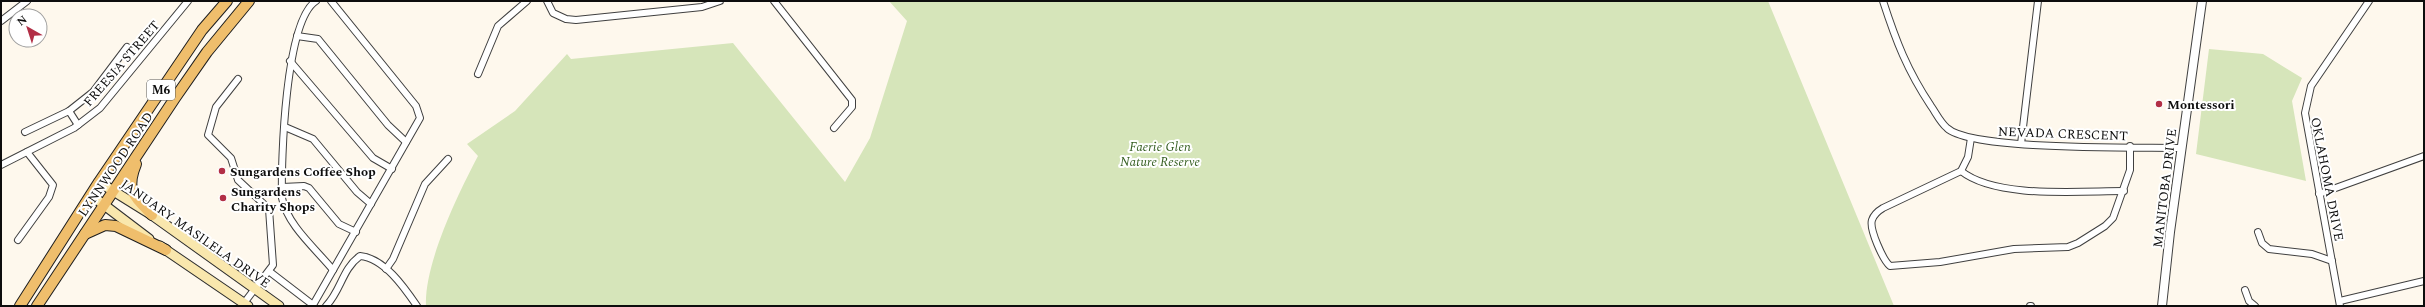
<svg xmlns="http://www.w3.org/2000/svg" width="2425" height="307" font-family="Spectral,serif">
<rect width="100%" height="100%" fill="#fef8ed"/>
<g fill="#d6e5ba">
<path d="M889 1H1768L1894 306H426C424 264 458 194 478 156L467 144 515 111 567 54 571 59 733 43 845 182 870 138 907 21Z"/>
<path d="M2209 49 2263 54 2302 78 2292 101 2306 181 2196 154Z"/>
</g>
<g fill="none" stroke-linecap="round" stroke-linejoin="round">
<g stroke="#404040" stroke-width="8">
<g id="minor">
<path d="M316 1C285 21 281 161 282 198 287 225 316 249 333 270"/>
<path d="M547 1 553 13 566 19 576 20 702 7 720 1"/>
<path d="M774 1 852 100V107L834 128"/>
<path d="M1883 1C1896 41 1907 70 1931 106 1936 113 1940 122 1947 128 1971 151 2140 147 2181 148"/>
<path d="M1 21 27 1"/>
<path d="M297 36 318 39 388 125 406 142"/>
<path d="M290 61 373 158 392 169"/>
<path d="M478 74 498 26 527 1"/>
<path d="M238 79 216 107 208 135 231 158 238 180 269 209 273 265 244 303"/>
<path d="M78 125 69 111 93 92 127 47"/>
<path d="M285 127 313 139 357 192 371 204"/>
<path d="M25 132 69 111"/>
<path d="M1971 138 1968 157 1961 171 1883 208C1878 211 1874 214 1872 220 1869 229 1883 260 1890 266L1940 262 2014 249 2068 247 2078 243 2105 226 2113 218 2130 170V146"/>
<path d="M2021 144 2038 1"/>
<path d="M1 165 74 128 100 108 188 1"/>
<path d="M1961 171C1996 199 2080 191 2124 191"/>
<path d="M282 187 304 186 309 188 339 224 356 232"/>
<path d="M2319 194 2424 156"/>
<path d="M2258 232 2262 243 2269 249 2312 254 2332 261"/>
<path d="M18 240 49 197 53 185 27 152"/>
<path d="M386 269 393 259 425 184 448 159"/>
<path d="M270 272 313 305 420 118 416 106 331 1"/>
<path d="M2245 290 2249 301 2255 306"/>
<path d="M2340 301 2424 281"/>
<path d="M326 306C341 291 342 269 360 256 384 258 404 287 417 306"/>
<path d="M2030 306H2031"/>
<path d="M2340 306 2305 113 2311 86 2369 1"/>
</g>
</g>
<g stroke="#404040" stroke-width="10">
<path id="tertiary" d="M2162 306 2170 232 2202 1"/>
</g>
<g stroke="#2f2f2f" stroke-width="11">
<g id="secondary">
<path d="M99 182 152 215 279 306"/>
<path d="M91 195 149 239"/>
<path d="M160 246 248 306"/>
</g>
</g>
<g stroke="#1e1e1e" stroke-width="12">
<g id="primary">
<path d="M136 164C125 191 134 196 152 215"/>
<path d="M85 234 105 225 116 226 166 250"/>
<path d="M20 306 99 182 202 30 227 1"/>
<path d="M37 306 175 98 207 52 249 1"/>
</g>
</g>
<use href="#minor" stroke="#fff" stroke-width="6"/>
<use href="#tertiary" stroke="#fff" stroke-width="8"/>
<use href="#secondary" stroke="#f9e7ad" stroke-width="9"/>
<use href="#primary" stroke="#efbe6c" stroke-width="10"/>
</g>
<g fill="#b22f46" stroke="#fff" stroke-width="1.5">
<circle cx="2159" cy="104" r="4"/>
<circle cx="222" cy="171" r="4"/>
<circle cx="223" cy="198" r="4"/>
</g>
<g text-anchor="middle" stroke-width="4" stroke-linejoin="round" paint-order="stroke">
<rect fill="#fff" stroke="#565656" stroke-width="1" x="147" y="80" width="28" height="20" rx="3"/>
<g font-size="12" font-weight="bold" fill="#0d0d0d">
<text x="161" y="94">M6</text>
</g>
<g font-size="13" fill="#0d0d0d" stroke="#fff">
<text transform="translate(121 63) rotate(-49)" y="5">FREESIA STREET</text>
<text transform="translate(2063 133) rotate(2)" y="5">NEVADA CRESCENT</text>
<text transform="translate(115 164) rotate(-56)" y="5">LYNNWOOD ROAD</text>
<text transform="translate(2328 179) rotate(79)" y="5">OKLAHOMA DRIVE</text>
<text transform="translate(2164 188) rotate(-83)" y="5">MANITOBA DRIVE</text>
<text transform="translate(196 233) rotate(35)" y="5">JANUARY MASILELA DRIVE</text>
</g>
<g font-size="13" font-weight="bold" fill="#0d0d0d" stroke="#fff" text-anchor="start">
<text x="2167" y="109">Montessori</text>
<text x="230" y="176">Sungardens Coffee Shop</text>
<text x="231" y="196">Sungardens<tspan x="231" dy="15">Charity Shops</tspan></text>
</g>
<g font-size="13" font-style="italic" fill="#365f22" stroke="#fff">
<text x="1160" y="151">Faerie Glen<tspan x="1160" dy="15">Nature Reserve</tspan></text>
</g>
</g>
<rect width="2425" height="307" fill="none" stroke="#0d0d0d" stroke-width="4"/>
<g transform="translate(28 28) rotate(321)"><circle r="19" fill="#ffffff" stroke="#9e9e9e"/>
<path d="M0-3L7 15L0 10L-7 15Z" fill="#b22f46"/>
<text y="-6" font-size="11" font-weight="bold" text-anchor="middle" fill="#0d0d0d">N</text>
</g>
</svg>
